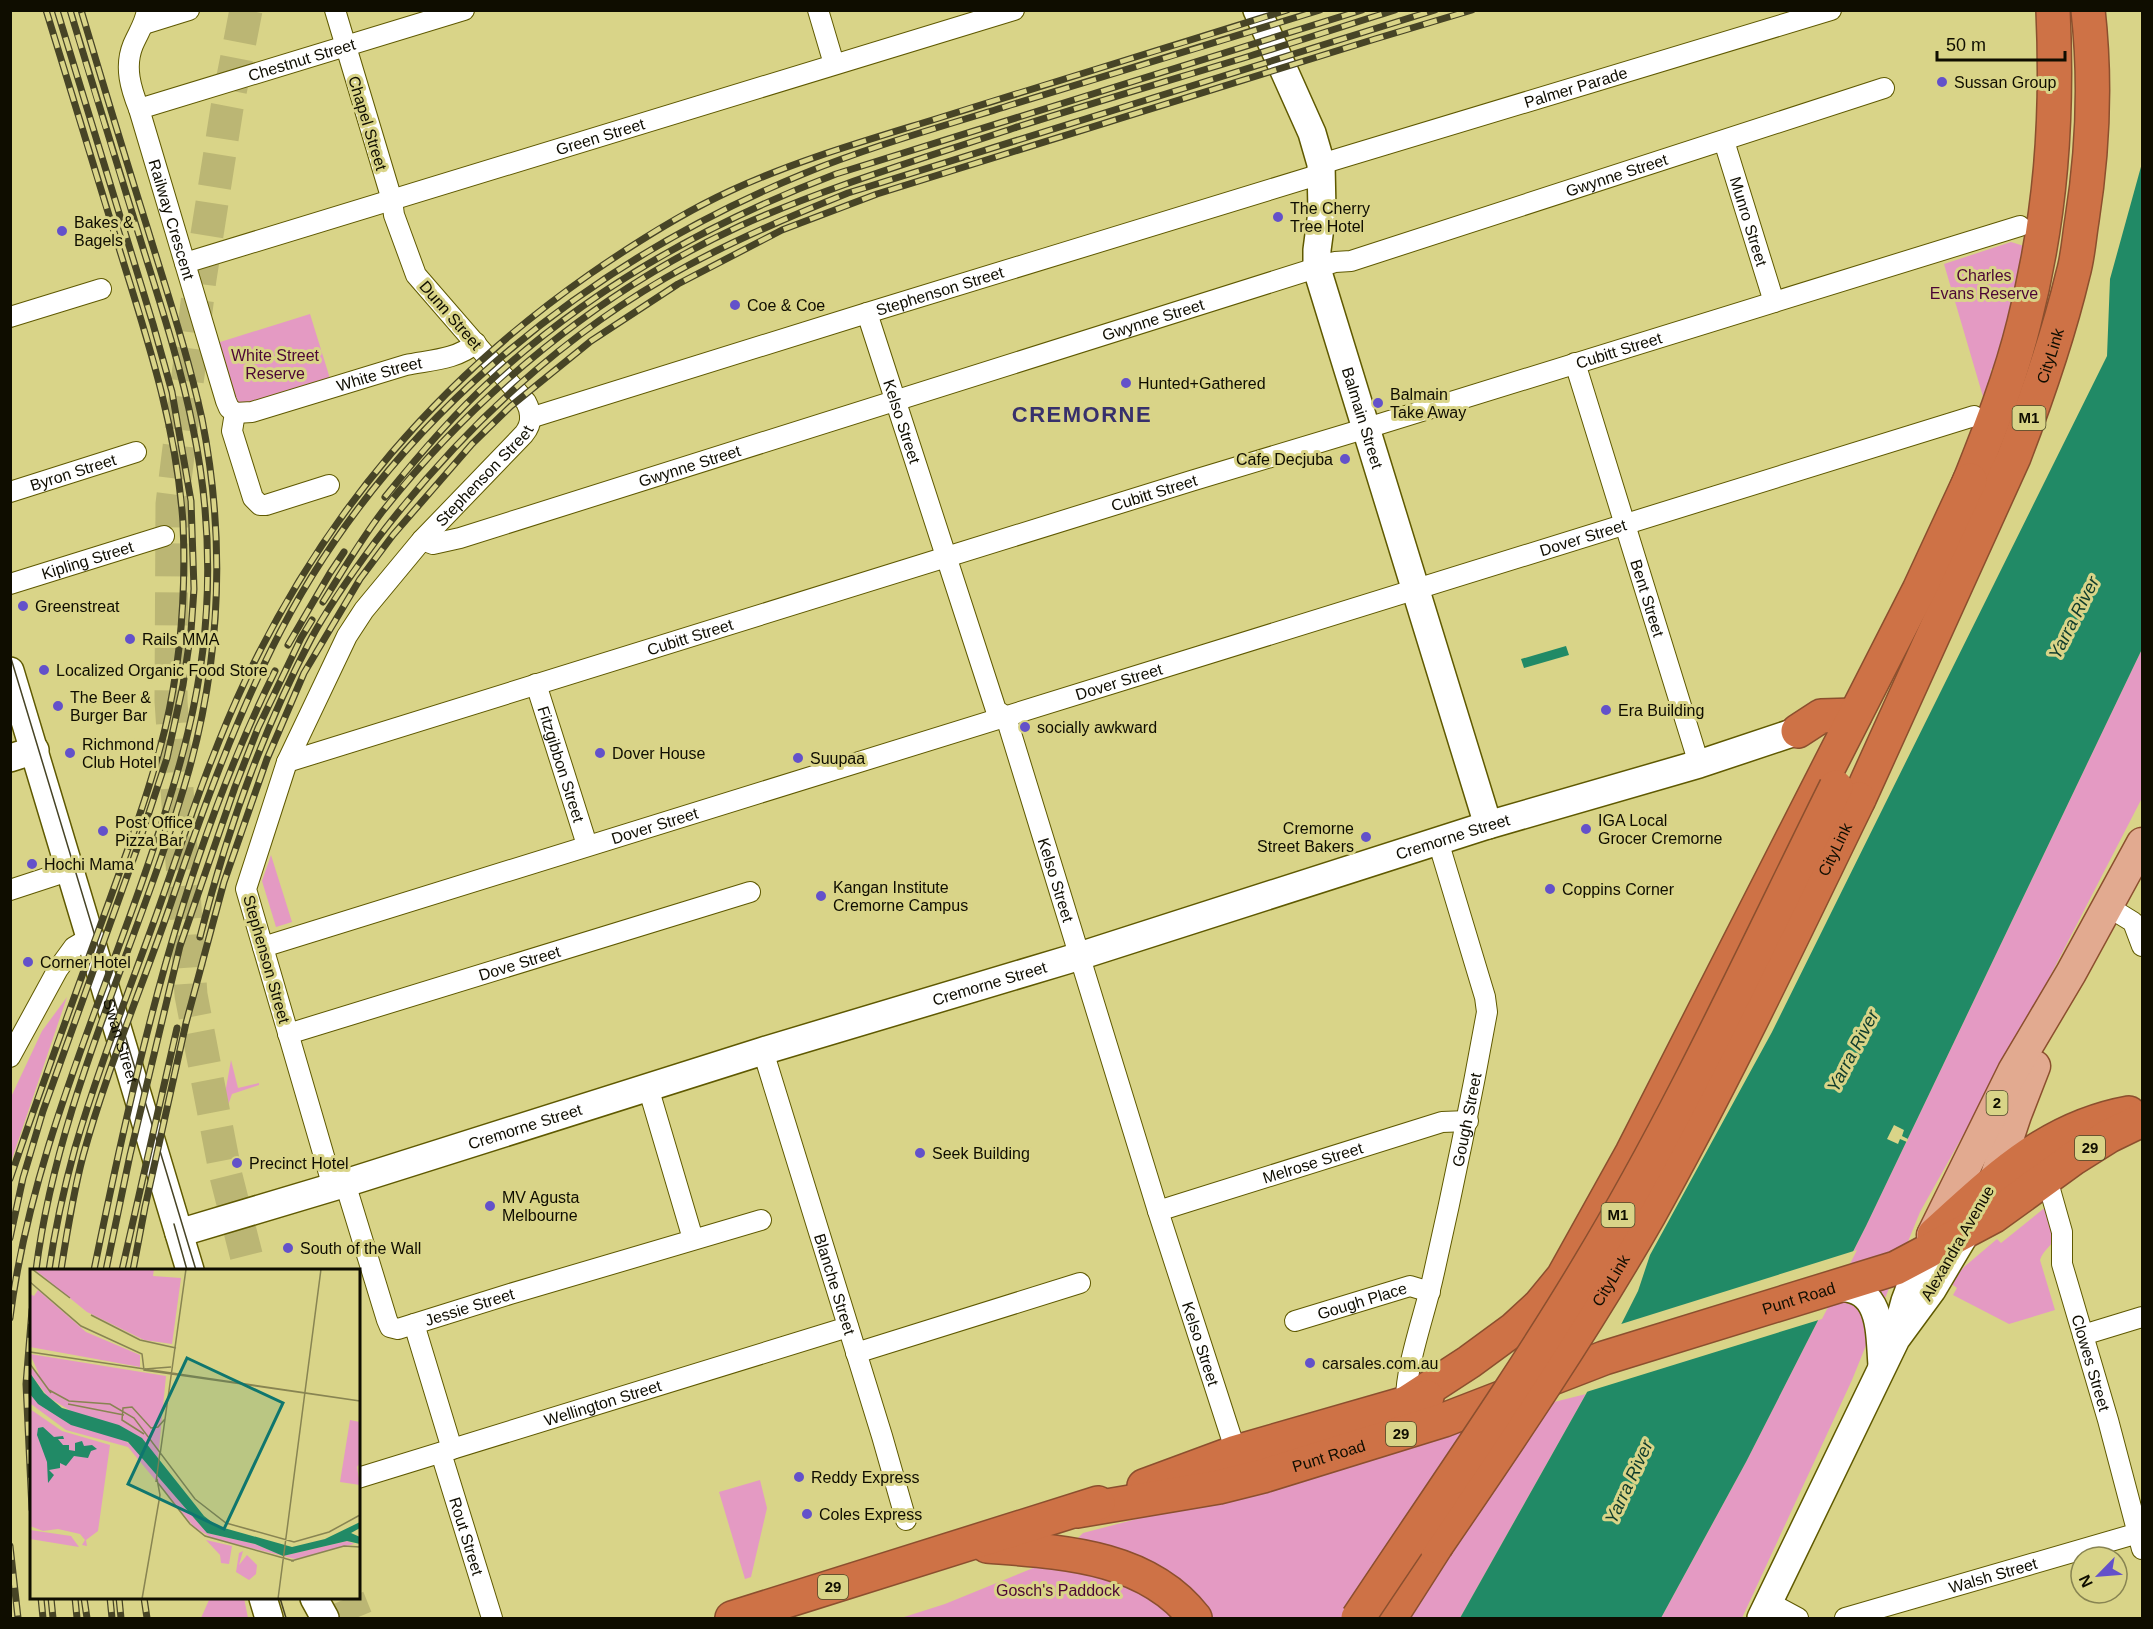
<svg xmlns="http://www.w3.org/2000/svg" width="2153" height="1629" font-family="Helvetica,sans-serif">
<rect width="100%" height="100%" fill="#d9d488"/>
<g fill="#e49ac3">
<path d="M2011 242 2024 246 2020 261 2023 262 2011 315 1994 368 1991 369 1992 382 1984 400 1944 264Z"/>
<path d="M310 314 332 385 239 413 217 343Z"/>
<path d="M2142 649V798L2027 1021 1920 1212 1852 1380 1742 1618H1661L1746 1462 1866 1226Z"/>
<path d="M271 855 292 922 276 927 262 881Z"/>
<path d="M67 997 11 1162V1097L42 1031Z"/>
<path d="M231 1060 238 1088 259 1083V1085L232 1094 227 1108 217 1111 213 1107 212 1099 223 1105Z"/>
<path d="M2047 1206C2050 1214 2058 1232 2054 1240 2050 1247 2043 1251 2040 1260L2055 1310 2009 1324 1953 1295 1957 1288 1950 1283 1964 1267 1997 1239 2001 1243Z"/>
<path d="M1586 1394 1460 1618H901L945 1604 1058 1558 1083 1533 1267 1485 1461 1425Z"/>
<path d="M760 1480 767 1508 751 1577 745 1579 719 1492Z"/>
<path d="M216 1598H244L248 1618H201L209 1600Z"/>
</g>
<g fill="#218a66">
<path d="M2142 163V649L1866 1226 1746 1462 1661 1618H1460L1586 1394 1638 1291 1650 1255 1772 1032 2107 356 2110 279Z"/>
<path d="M1566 646 1569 655 1524 668 1521 659Z"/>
</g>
<g fill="#d9d488">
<path d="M1754 1058 1741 1084 1645 1261 1647 1253Z"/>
<path d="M1894 1125 1904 1130 1902 1136 1908 1139 1907 1142 1900 1139 1898 1144 1887 1139Z"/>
<path d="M1857 1250 1822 1319 1583 1393 1618 1325Z"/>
</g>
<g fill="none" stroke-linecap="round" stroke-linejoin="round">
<g stroke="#bbb674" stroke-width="33" stroke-dasharray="33 16" stroke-linecap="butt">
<path d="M246 10 227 108 200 279 172 504 171 701 191 995 226 1176 250 1270"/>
<path d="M348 1598 356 1618"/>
</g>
<g stroke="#5f5900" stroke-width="22">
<g id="street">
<path id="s1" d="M147 10C145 24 138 33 133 45 124 67 131 89 139 109L226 401 229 408 235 413"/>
<path d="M818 10 834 64"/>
<path d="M144 24 189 10"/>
<path id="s2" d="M139 109 464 10"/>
<path id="s3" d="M1724 141 1774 302"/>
<path id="s4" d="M1321 164 1831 10"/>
<path id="s5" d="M185 263 1014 10"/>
<path id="s6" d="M867 313 996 710 1006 717 1158 1211 1236 1452"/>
<path d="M10 317 101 289"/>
<path id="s7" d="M1575 363 1699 764"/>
<path id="s8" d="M235 413 252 412 406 365C430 360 456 360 476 343"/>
<path d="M235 413 232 431 253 498 260 505H266L329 485"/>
<path id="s9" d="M530 418 867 313 1321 174"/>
<path id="s10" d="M10 492 136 452"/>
<path id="s11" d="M422 540 433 544 460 538 1335 262 1351 261 1884 88"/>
<path id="s12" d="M10 584 164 536"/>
<path id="s13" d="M536 684 587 845"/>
<path id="s14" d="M287 762 1191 481 1367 428 2020 226"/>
<path d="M10 890 71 870"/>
<path d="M2107 906 2133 922 2142 946"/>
<path id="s15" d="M263 947 1974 416"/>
<path id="s16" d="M288 1034 750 892"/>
<path id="s17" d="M763 1051 882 1436 906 1520"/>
<path d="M10 1057 58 969 74 947 91 937"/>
<path d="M648 1087 693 1239"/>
<path id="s18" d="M2047 1179 2062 1232V1264L2108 1420 2142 1549"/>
<path id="s19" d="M345 1183 387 1320 390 1327 398 1329 510 1294 761 1220"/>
<path id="s20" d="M333 1187 246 889 287 762 347 636 364 610 422 540 524 434C532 424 532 413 526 402L416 275 394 215 392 200 335 10"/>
<path id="s21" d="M1158 1211 1442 1122 1468 1121"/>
<path id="s22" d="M1295 1321 1410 1286 1430 1292"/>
<path d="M414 1324 452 1449"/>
<path d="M2083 1335 2142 1317"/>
<path d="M856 1353 1080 1283"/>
<path id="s23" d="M1406 1403C1405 1367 1425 1314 1433 1277 1453 1189 1471 1101 1487 1012L1485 997 1438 841"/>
<path id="s24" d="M441 1453 492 1618"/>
<path id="s25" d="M358 1478 848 1327"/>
<path d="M1768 1602 1798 1618"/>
<path id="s26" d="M1845 1618 2142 1532"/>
</g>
</g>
<g stroke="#5f5900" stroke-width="30">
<g id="secondary">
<path id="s27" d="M1257 10 1312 133 1321 164 1322 212 1317 250V269L1488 825"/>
<path id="s28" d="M10 671 190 1270"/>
<path d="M10 758 35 750"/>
<path id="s29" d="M179 1233 333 1187 763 1051 1067 960 1488 825 1699 764 1798 731"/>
<path d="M1829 1288C1883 1282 1879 1328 1882 1365"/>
<path d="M1899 1323 1905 1301 1922 1256"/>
<path d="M263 1598 269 1618"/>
<path d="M314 1598 325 1618"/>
<path d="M1761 1618 1896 1339 1932 1290 1967 1231"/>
</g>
</g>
<g stroke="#8b4f2e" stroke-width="33">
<g id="primary">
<path d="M1994 1181 2016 1115 2035 1066"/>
<path d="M1932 1235 2013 1071 2071 973 2142 843"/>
</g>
</g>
<g stroke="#8b4f2e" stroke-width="36">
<g id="highway">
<path d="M1962 500C1985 442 2009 384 2024 323 2051 217 2058 119 2053 10"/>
<path d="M1798 731 1821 716 1855 715"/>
<path id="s30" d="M1859 799 2014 457C2037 397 2058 337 2073 274 2078 257 2079 238 2082 220 2093 150 2096 81 2088 10"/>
<path d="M1934 1235C1994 1181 2046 1128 2129 1113"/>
<path d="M1406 1403 1469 1362 1514 1329 1540 1305 1563 1277 1632 1153 1919 590 1970 480"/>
<path d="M1144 1486 1236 1452 1427 1397"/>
<path id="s31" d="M1077 1511 1219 1487 1263 1476 1444 1420 1604 1358 1896 1268 1994 1216 2074 1158 2109 1136 2142 1120"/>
<path d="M987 1546C1061 1552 1146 1555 1195 1618"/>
<path d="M732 1618 1098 1503"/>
<path d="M1390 1618 1436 1546"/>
</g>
</g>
<use href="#street" stroke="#fff" stroke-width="20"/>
<use href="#secondary" stroke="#fff" stroke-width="27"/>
<use href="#primary" stroke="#e2aa90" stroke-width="30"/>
<use href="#highway" stroke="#ce7246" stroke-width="33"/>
<g stroke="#474426" stroke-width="1.5">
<path d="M10 655 196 1270"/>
<path d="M174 1224 187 1270"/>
<path d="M280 1598 286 1618"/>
</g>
<g stroke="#474426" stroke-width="7">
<g id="rail">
<path d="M385 497C418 456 451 417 489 382 588 290 710 222 836 174L1362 10"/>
<path d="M323 602C342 572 360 541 382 512 477 392 601 290 740 226 829 186 922 159 1014 128 1092 103 1171 80 1250 56 1299 41 1347 25 1395 10"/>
<path d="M288 645 330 573 344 552"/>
<path d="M200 937C226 834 262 731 312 637 330 604 353 572 375 542 459 431 564 332 687 266 739 238 793 215 848 193L1435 10"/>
<path d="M10 1179C38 1096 68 1014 98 932 122 865 148 798 165 729 181 661 186 592 183 523 177 432 150 347 123 261 97 178 72 94 46 10"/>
<path d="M10 1238 23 1178 43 1111 139 843 167 758 183 685 191 631 194 589 191 501 172 392 153 324 57 10"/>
<path d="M36 1270C58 1096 142 937 189 770 221 655 225 536 202 419 188 355 167 292 148 230 125 157 103 84 81 10"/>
<path d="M49 1270C55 1229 64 1188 75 1148 98 1069 129 991 157 913 185 834 210 755 246 679 326 512 438 380 590 274 635 243 680 214 730 191 797 160 868 140 939 118 1055 81 1171 47 1287 10"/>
<path d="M61 1270C67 1232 73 1194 83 1156 107 1069 143 985 172 900 201 814 232 729 272 648 381 428 579 266 803 174 871 146 944 126 1014 104 1116 73 1218 42 1320 10"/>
<path d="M94 1270C136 1066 182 859 275 671"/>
<path d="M106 1270 130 1155 180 946 235 787 258 728 301 638 312 620"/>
<path d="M122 1270 177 1028"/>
<path d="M133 1270 145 1207 186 1023 224 882 267 759 304 673 360 579 393 535 472 444 511 406 591 341 678 284 782 230 877 194 1375 39 1472 10"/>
<path d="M32 1310 26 1384 32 1509"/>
<path d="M10 1318C29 1167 92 1025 142 882 159 833 176 783 188 732 212 633 214 529 193 428 180 362 158 297 138 232 115 158 92 84 70 10"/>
<path d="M10 1546 18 1618"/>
<path d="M41 1598 43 1618"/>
<path d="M51 1598 53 1618"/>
<path d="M75 1598 77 1618"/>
<path d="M84 1598 87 1618"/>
<path d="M110 1598 112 1618"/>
<path d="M119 1598 121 1618"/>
<path d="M144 1598 147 1618"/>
</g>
</g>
<use href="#rail" stroke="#d9d488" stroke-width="4.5" stroke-dasharray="14" stroke-linecap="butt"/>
<g stroke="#8b4f2e" stroke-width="36" stroke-linecap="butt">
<g id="highway-bridge">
<path id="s32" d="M1436 1546C1510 1438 1584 1329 1649 1215 1725 1079 1791 939 1859 799"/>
<path d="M1358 1618C1435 1502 1516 1387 1588 1267 1681 1113 1756 948 1836 787"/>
</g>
</g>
<use href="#highway-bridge" stroke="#ce7246" stroke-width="33"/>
</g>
<g fill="#6351ca" stroke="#d9d488" stroke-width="2">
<circle cx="1942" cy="82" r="6"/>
<circle cx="1278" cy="217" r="6"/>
<circle cx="62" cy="231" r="6"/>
<circle cx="735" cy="305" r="6"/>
<circle cx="1126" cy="383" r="6"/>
<circle cx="1378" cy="403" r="6"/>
<circle cx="1345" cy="459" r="6"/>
<circle cx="23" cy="606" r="6"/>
<circle cx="130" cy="639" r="6"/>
<circle cx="44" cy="670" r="6"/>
<circle cx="58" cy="706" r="6"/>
<circle cx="1606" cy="710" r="6"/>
<circle cx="1025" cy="727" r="6"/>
<circle cx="70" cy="753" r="6"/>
<circle cx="600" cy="753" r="6"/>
<circle cx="798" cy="758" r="6"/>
<circle cx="1586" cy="829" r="6"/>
<circle cx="103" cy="831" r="6"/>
<circle cx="1366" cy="837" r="6"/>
<circle cx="32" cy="864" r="6"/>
<circle cx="1550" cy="889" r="6"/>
<circle cx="821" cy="896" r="6"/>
<circle cx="28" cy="962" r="6"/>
<circle cx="920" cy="1153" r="6"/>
<circle cx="237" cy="1163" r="6"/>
<circle cx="490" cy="1206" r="6"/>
<circle cx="288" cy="1248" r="6"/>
<circle cx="1310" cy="1363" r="6"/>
<circle cx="799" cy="1477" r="6"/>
<circle cx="807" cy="1514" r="6"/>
</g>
<g text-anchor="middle" stroke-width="6" stroke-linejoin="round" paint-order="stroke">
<g fill="#d9d488" stroke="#4c4929" stroke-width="1.5">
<rect x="2012.5" y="406" width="33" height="24" rx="4.5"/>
<rect x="1986.5" y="1091" width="21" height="24" rx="4.5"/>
<rect x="2075" y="1136" width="30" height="24" rx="4.5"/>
<rect x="1601.5" y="1203" width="33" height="24" rx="4.5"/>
<rect x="1386" y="1422" width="30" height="24" rx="4.5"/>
<rect x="818" y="1575" width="30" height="24" rx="4.5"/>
</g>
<g font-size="15" font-weight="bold" fill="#0f0d00">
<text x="2029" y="423">M1</text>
<text x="1997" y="1108">2</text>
<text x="2090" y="1153">29</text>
<text x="1618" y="1220">M1</text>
<text x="1401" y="1439">29</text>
<text x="833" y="1592">29</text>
</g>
<g font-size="16" fill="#0f0d00" stroke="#d9d488">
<text dy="6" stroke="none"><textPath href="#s2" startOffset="170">Chestnut Street</textPath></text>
<text dy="6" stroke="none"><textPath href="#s4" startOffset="266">Palmer Parade</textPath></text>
<text transform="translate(368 123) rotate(73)" y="6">Chapel Street</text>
<text dy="6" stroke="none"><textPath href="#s5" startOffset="434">Green Street</textPath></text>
<text dy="6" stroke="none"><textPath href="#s11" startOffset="1252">Gwynne Street</textPath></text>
<text dy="6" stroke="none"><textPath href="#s1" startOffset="219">Railway Crescent</textPath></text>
<text dy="6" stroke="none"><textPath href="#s3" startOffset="84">Munro Street</textPath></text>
<text dy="6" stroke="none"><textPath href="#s9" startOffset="429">Stephenson Street</textPath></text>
<text transform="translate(451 315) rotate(49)" y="6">Dunn Street</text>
<text dy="6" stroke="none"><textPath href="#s11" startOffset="766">Gwynne Street</textPath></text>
<text dy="6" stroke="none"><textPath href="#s14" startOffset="1394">Cubitt Street</textPath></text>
<text dy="6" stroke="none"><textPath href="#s30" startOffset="483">CityLink</textPath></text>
<text dy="6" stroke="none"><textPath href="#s8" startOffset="150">White Street</textPath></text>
<text dy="6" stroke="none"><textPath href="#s27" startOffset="428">Balmain Street</textPath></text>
<text dy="6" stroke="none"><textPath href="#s6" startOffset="114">Kelso Street</textPath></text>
<text dy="6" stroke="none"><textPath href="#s11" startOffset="280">Gwynne Street</textPath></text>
<text dy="6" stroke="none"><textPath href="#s10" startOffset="66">Byron Street</textPath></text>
<text dy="6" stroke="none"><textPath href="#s20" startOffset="795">Stephenson Street</textPath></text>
<text dy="6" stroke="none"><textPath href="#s14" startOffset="908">Cubitt Street</textPath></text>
<text dy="6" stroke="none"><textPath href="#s15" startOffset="1382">Dover Street</textPath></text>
<text dy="6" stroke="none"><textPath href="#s12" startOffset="81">Kipling Street</textPath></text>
<text dy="6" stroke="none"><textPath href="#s7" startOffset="246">Bent Street</textPath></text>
<text dy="6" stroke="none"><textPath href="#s14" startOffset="422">Cubitt Street</textPath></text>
<text dy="6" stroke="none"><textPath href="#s15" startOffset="896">Dover Street</textPath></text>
<text dy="6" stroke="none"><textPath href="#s13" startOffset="84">Fitzgibbon Street</textPath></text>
<text dy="6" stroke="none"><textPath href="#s15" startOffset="410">Dover Street</textPath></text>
<text dy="6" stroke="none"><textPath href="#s29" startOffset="1334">Cremorne Street</textPath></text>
<text dy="6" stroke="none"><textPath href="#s32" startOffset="804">CityLink</textPath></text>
<text dy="6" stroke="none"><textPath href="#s6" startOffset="600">Kelso Street</textPath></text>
<text transform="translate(267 959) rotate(74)" y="6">Stephenson Street</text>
<text dy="6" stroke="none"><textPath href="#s16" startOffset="242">Dove Street</textPath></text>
<text dy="6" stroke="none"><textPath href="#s29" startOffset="848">Cremorne Street</textPath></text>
<text dy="6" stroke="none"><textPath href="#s28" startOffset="386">Swan Street</textPath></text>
<text dy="6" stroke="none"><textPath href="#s23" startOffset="290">Gough Street</textPath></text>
<text dy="6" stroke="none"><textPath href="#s29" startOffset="362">Cremorne Street</textPath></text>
<text dy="6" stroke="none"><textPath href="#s21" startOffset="162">Melrose Street</textPath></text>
<text transform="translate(1957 1243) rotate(-60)" y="6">Alexandra Avenue</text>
<text dy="6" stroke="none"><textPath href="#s32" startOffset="318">CityLink</textPath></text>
<text dy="6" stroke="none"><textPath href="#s17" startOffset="244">Blanche Street</textPath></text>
<text dy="6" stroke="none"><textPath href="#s31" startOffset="754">Punt Road</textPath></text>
<text dy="6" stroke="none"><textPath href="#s22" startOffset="70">Gough Place</textPath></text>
<text dy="6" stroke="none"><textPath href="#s19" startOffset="234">Jessie Street</textPath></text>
<text dy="6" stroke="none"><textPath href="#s6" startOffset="1086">Kelso Street</textPath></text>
<text dy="6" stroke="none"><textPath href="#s18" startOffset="190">Clowes Street</textPath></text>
<text dy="6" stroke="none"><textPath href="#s25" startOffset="256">Wellington Street</textPath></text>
<text dy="6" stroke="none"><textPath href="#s31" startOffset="258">Punt Road</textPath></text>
<text dy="6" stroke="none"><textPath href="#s24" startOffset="87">Rout Street</textPath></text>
<text dy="6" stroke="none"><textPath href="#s26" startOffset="154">Walsh Street</textPath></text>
</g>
<g font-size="16" fill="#0f0d00" stroke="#d9d488" text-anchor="start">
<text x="1954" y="88">Sussan Group</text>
<text x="1290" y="214">The Cherry<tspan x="1290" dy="18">Tree Hotel</tspan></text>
<text x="74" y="228">Bakes &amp;<tspan x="74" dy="18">Bagels</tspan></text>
<text x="747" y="311">Coe &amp; Coe</text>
<text x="1138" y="389">Hunted+Gathered</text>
<text x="1390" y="400">Balmain<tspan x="1390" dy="18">Take Away</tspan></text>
<text x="1333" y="465" text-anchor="end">Cafe Decjuba</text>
<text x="35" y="612">Greenstreat</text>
<text x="142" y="645">Rails MMA</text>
<text x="56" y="676">Localized Organic Food Store</text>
<text x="70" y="703">The Beer &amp;<tspan x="70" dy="18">Burger Bar</tspan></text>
<text x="1618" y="716">Era Building</text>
<text x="1037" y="733">socially awkward</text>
<text x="82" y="750">Richmond<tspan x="82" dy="18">Club Hotel</tspan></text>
<text x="612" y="759">Dover House</text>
<text x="810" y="764">Suupaa</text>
<text x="1598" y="826">IGA Local<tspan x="1598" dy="18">Grocer Cremorne</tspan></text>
<text x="115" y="828">Post Office<tspan x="115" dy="18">Pizza Bar</tspan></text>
<text x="1354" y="834" text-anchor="end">Cremorne<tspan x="1354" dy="18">Street Bakers</tspan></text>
<text x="44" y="870">Hochi Mama</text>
<text x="833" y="893">Kangan Institute<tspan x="833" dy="18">Cremorne Campus</tspan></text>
<text x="1562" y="895">Coppins Corner</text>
<text x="40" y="968">Corner Hotel</text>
<text x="932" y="1159">Seek Building</text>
<text x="249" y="1169">Precinct Hotel</text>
<text x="502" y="1203">MV Agusta<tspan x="502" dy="18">Melbourne</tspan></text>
<text x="300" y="1254">South of the Wall</text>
<text x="1322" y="1369">carsales.com.au</text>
<text x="811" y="1483">Reddy Express</text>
<text x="819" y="1520">Coles Express</text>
</g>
<g font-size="16" fill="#4b0635" stroke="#d9d488">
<text x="1984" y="281">Charles<tspan x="1984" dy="18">Evans Reserve</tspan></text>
<text x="275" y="361">White Street<tspan x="275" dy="18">Reserve</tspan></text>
<text x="1058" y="1596">Gosch's Paddock</text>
</g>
<g font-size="18" font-style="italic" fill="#103b2b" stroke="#d9d488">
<text transform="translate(2074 618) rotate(-63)" y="6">Yarra River</text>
<text transform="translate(1853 1051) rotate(-62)" y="6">Yarra River</text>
<text transform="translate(1629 1482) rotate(-65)" y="6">Yarra River</text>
</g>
<g font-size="22" font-weight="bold" letter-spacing="1.5" fill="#37306c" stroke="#d9d488">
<text x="1082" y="422">CREMORNE</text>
</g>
</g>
<g transform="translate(30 1269)">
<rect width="330" height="330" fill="#d9d488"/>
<path d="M4 0H124L123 7 151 9 142 75 114 71 57 43ZM8 21 56 63 110 86V98L0 78V25L4 27ZM0 85 136 107 128 189 88 156 49 147 18 128 0 104V98L9 105ZM0 125 38 154 88 168 102 176 177 264 225 275 253 287 317 272 330 277 324 275 265 290 182 269 164 258 98 178 36 161 1 135ZM0 140 32 162 80 176 68 262 56 271 57 277 52 276 55 271 50 265 28 260 13 262 0 257ZM320 151 330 153V194L327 198 330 216 310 213ZM0 261 41 267 49 278 0 270ZM176 271 202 277 199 295 191 294 190 286ZM213 282 209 296 217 286 227 296 226 305 219 311 206 303 209 284Z" fill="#e49ac3"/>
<path d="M0 104 14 124 32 139 89 156 112 169 174 247 187 257 262 278 295 270 330 253V259L321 264 330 268V275L317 272 253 287 225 275 177 264 98 173 41 156 8 135 0 125ZM13 158 24 168 33 167 34 170H28L33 176H39V181L45 182V174L52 172 54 177 62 176 67 180 61 182 58 189 44 187 36 197 30 194V199L19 201 24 206 18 214 17 193 7 166 8 159Z" fill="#218a66"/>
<path fill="none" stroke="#888452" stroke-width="1.5" d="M2 0 40 29M0 13 51 57 112 85 114 101 330 132M61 46 110 71 146 79M0 83 330 132M0 95 21 124M115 100 141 98M19 121 39 132 80 135 104 149 165 230 196 254 264 273 299 263 330 246M38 135 94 146M114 165 92 151 93 139 102 138 121 159 128 158 135 150M130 186 156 0M126 213 130 183M128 214 160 255 175 267 264 292M261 292 314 277 330 278M112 330 130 226 127 210M248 330 291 0M248 330 291 0"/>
<path fill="#0f766e" fill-opacity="0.15" stroke="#0f766e" stroke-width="3" d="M157 89 253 134 194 260 98 215Z"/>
<rect width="330" height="330" fill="none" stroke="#0f0d00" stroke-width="3"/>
</g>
<rect width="2153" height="1629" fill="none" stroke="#0f0d00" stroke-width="24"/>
<g transform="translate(2099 1575) rotate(245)"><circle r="28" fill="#d9d488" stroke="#888452" stroke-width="1.5"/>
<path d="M0-4.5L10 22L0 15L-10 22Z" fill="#6351ca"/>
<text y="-9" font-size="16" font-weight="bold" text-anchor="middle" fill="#0f0d00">N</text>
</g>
<path d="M1937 51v9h128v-9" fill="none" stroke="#0f0d00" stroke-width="3"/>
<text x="1946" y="51" font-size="18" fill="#0f0d00" stroke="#d9d488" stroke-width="4.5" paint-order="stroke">50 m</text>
</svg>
